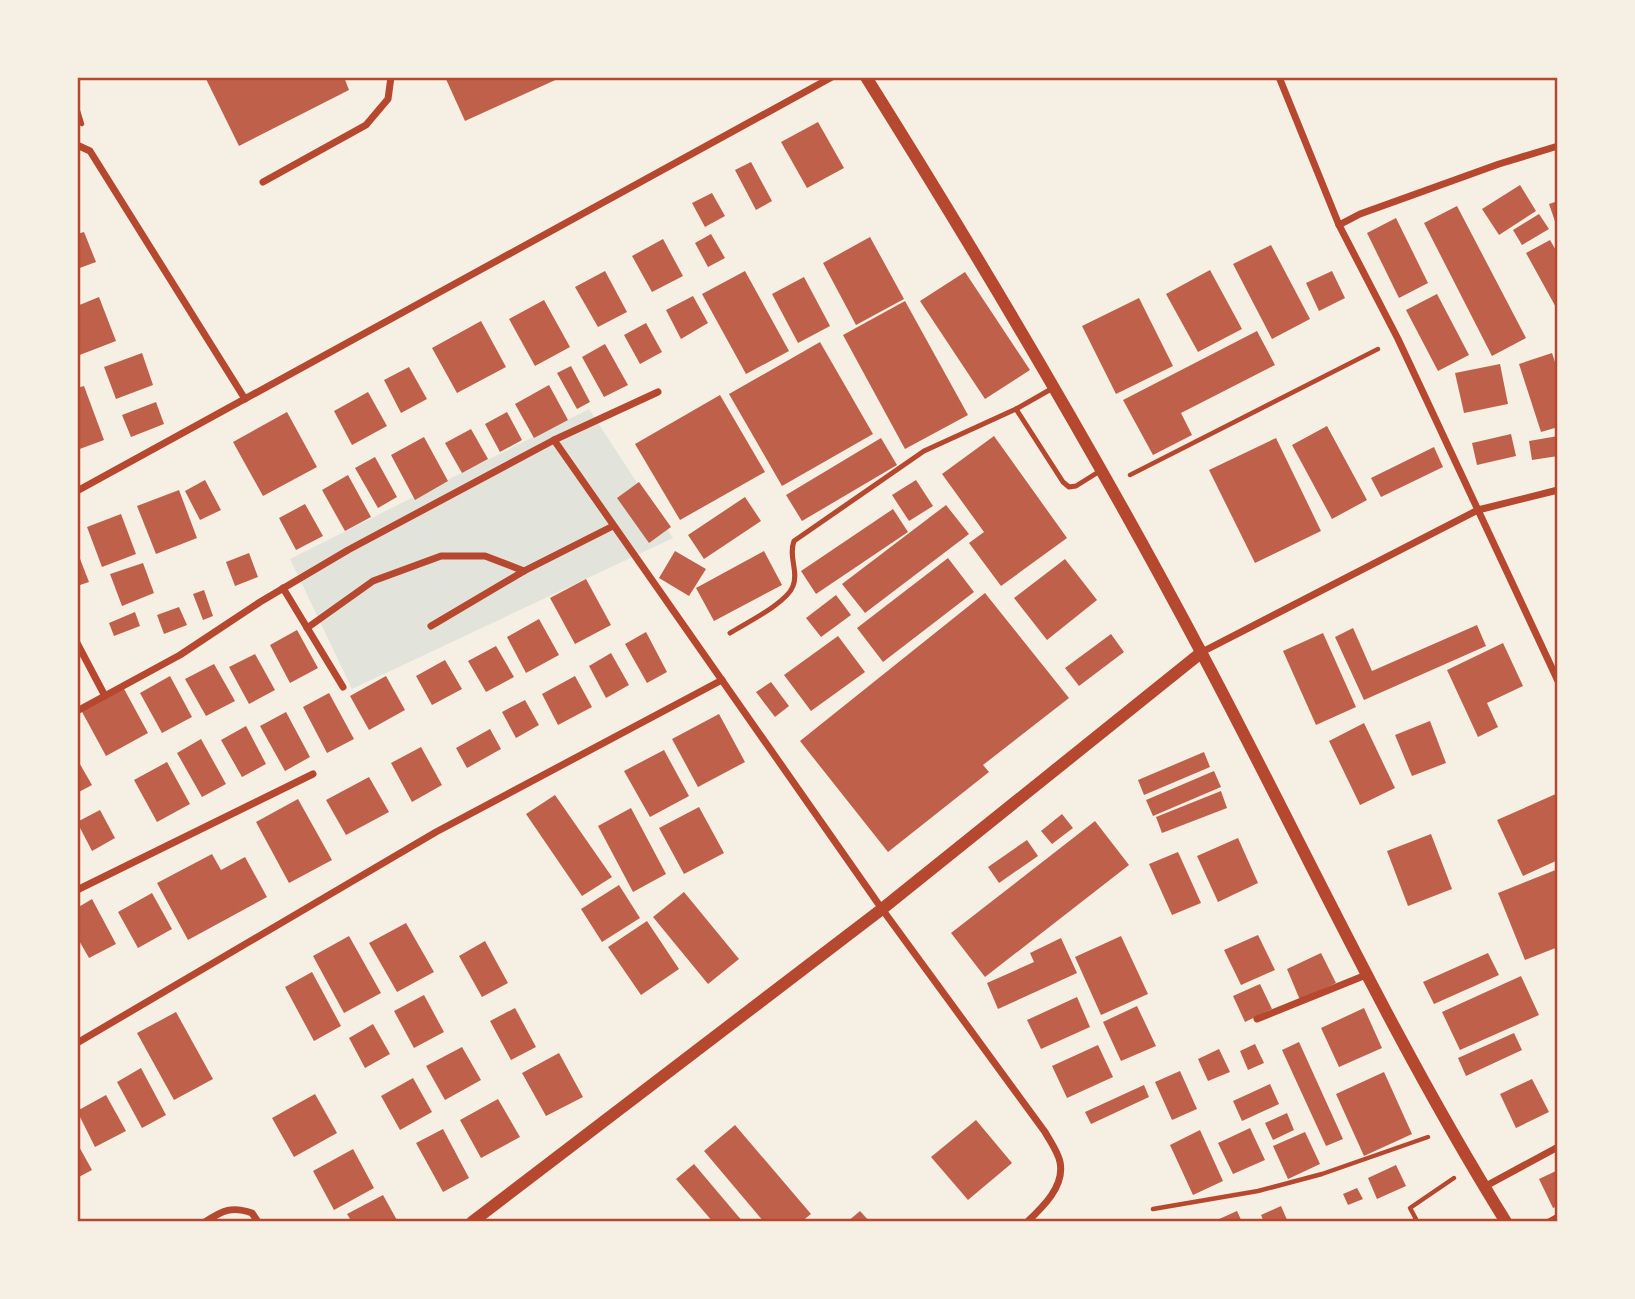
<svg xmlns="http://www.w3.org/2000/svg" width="1635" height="1299" font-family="Arial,sans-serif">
<rect width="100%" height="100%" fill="#f6efe4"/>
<path fill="#e2e4dc" d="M589 409 673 538 352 689 290 559Z"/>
<g fill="#bf614a">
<path d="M205 77H344L349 90 239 146Z"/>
<path d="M445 77H562L465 121Z"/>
<path d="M818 122 844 168 807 188 781 142Z"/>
<path d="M751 162 772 201 756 210 735 170Z"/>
<path d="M1520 185 1536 211 1499 235 1482 209Z"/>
<path d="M712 193 725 216 705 227 692 203Z"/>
<path d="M1558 201V230L1549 204Z"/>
<path d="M1457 206 1526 338 1492 356 1424 223Z"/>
<path d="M1539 214 1549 229 1522 245 1513 230Z"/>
<path d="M1396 218 1428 283 1399 298 1367 233Z"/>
<path d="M84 232 96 262 77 269V234Z"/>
<path d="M711 234 725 258 708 267 695 243Z"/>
<path d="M870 237 904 299 856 325 823 263Z"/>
<path d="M663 239 683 276 652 292 632 256Z"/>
<path d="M1550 240 1558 254V311L1526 253Z"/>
<path d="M1271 245 1310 319 1272 339 1233 264Z"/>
<path d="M1210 270 1242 329 1198 352 1166 294Z"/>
<path d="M605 271 627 312 598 327 575 287Z"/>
<path d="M745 271 789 351 746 374 702 294Z"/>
<path d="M1332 271 1345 298 1319 311 1306 283Z"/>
<path d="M965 272 1030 370 985 399 920 301Z"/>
<path d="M804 277 830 326 798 343 772 294Z"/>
<path d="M1437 294 1469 355 1438 371 1406 310Z"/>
<path d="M693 296 708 323 681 339 666 310Z"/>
<path d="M99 297 116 341 77 356V306Z"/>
<path d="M1139 298 1173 366 1116 394 1082 326Z"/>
<path d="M544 300 570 347 535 366 509 319Z"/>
<path d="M905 301 968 415 905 449 843 335Z"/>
<path d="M481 321 506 367 457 393 432 348Z"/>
<path d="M646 323 662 352 640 364 624 335Z"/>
<path d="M1257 331 1275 365 1181 413 1192 435 1153 455 1123 400Z"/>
<path d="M820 342 873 434 782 486 729 394Z"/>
<path d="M605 344 628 385 604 397 582 357Z"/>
<path d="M142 353 153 385 116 399 104 367Z"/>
<path d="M1552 353 1558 371V427L1541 432 1519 364Z"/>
<path d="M1500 364 1508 404 1464 413 1455 373Z"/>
<path d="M571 366 590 402 577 409 557 373Z"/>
<path d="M409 367 427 399 401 413 384 380Z"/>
<path d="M549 385 568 420 534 438 515 404Z"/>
<path d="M84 386 104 440 77 450V388Z"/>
<path d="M368 392 387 426 352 445 334 411Z"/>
<path d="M720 395 765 472 680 520 635 444Z"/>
<path d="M156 402 164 424 131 437 122 415Z"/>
<path d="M287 412 317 467 263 496 233 442Z"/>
<path d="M507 412 522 440 500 452 485 424Z"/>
<path d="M1327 426 1367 500 1332 519 1292 445Z"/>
<path d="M471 429 488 459 462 473 445 443Z"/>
<path d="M1511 434 1516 456 1477 465 1472 443Z"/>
<path d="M994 436 1067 538 1001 586 969 543 984 532 942 474Z"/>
<path d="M1558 436V456L1532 460 1529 441Z"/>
<path d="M424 437 448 481 415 500 391 455Z"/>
<path d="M881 438 897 465 802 521 786 495Z"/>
<path d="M1276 438 1321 531 1255 563 1209 470Z"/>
<path d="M1434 447 1443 467 1381 497 1371 478Z"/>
<path d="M375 457 397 497 378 508 355 468Z"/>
<path d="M348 475 371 517 345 531 322 490Z"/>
<path d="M205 480 221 510 200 520 185 491Z"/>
<path d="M916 480 933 506 909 521 892 495Z"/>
<path d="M639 482 671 527 649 543 617 498Z"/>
<path d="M179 490 197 538 156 554 137 506Z"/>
<path d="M745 497 761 521 704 559 688 535Z"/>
<path d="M305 504 323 536 296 550 279 518Z"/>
<path d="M946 505 969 534 865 613 842 584Z"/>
<path d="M893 509 908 532 816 594 801 571Z"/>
<path d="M121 514 136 554 102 567 87 527Z"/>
<path d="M77 551 89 582 77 586Z"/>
<path d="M675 551 706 569 689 596 659 578Z"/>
<path d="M764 551 782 585 714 621 696 588Z"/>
<path d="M249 553 258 577 235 586 226 562Z"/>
<path d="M948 558 974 592 883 662 857 628Z"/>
<path d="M1065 559 1097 600 1047 640 1014 598Z"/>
<path d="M143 563 154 593 122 606 110 574Z"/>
<path d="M586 579 611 625 575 644 550 598Z"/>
<path d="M204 590 213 616 203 620 193 594Z"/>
<path d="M985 593 1069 698 983 765 989 772 888 852 800 741Z"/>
<path d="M836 595 851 615 821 637 806 618Z"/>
<path d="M179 607 187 625 164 634 157 615Z"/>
<path d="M135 612 140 626 114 636 109 623Z"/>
<path d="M539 619 559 655 526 673 507 637Z"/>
<path d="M1477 625 1486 646 1364 700 1335 637 1353 628 1372 671Z"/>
<path d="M297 630 318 668 290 683 270 645Z"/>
<path d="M646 632 667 672 647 683 625 644Z"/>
<path d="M1323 633 1356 707 1316 725 1283 651Z"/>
<path d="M1111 634 1124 652 1079 686 1065 668Z"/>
<path d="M838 636 865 672 811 711 784 675Z"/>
<path d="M1503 643 1523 686 1487 703 1498 727 1478 737 1447 670Z"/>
<path d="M496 646 514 677 486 692 468 661Z"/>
<path d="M611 653 629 685 606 698 589 666Z"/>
<path d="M255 654 275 690 249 704 229 667Z"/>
<path d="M445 660 462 689 432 705 416 676Z"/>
<path d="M214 664 235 701 206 716 185 679Z"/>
<path d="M170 676 192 717 162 733 140 693Z"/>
<path d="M386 676 405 710 369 730 350 696Z"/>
<path d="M575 676 592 707 558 725 542 694Z"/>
<path d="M771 682 789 706 775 717 756 692Z"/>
<path d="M123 687 148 733 106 756 81 710Z"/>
<path d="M329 693 354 739 327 753 303 707Z"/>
<path d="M525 700 539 725 516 738 502 712Z"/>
<path d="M286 712 310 757 285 771 260 726Z"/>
<path d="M719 714 745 762 698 787 672 739Z"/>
<path d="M1430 721 1446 763 1412 776 1395 735Z"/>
<path d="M1364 723 1395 788 1360 805 1329 741Z"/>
<path d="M246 726 266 764 242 777 221 740Z"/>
<path d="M490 729 501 749 467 768 456 748Z"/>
<path d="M201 739 226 784 202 797 177 753Z"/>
<path d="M421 747 442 785 412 802 391 763Z"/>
<path d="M664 750 689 796 650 817 624 771Z"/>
<path d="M1204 752 1210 767 1144 795 1138 780Z"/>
<path d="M77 759 92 785 77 793Z"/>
<path d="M167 762 190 804 157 822 134 780Z"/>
<path d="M1214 771 1221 787 1153 816 1146 800Z"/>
<path d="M369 777 389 812 346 835 326 800Z"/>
<path d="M1221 791 1227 808 1162 833 1156 817Z"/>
<path d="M1558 793V860L1523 876 1497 820Z"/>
<path d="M555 795 612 877 582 896 526 814Z"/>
<path d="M298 799 332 860 289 883 256 822Z"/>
<path d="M699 807 724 853 684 874 659 828Z"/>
<path d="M631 808 666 874 633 892 598 826Z"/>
<path d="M100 810 115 838 92 851 77 822Z"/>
<path d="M1062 814 1073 828 1052 844 1041 831Z"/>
<path d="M1095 821 1129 865 985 977 951 933Z"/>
<path d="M1431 834 1452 889 1408 906 1387 851Z"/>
<path d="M1238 838 1258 883 1218 902 1197 856Z"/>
<path d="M1027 840 1038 856 999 883 988 867Z"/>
<path d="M1178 852 1201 903 1172 915 1149 864Z"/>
<path d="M212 854 221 870 245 857 267 897 188 940 157 883Z"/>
<path d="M1558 869V947L1525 960 1498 893Z"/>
<path d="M619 885 640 918 602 942 581 909Z"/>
<path d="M684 892 739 959 708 984 653 917Z"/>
<path d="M152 893 172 929 138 948 118 912Z"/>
<path d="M92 899 116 944 89 958 77 937V908Z"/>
<path d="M647 921 679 969 641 995 608 947Z"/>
<path d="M406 923 434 972 397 992 369 943Z"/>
<path d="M1258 935 1275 970 1241 985 1224 950Z"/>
<path d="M349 936 381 993 344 1013 313 956Z"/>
<path d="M1121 936 1148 994 1101 1015 1075 957Z"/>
<path d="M1061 938 1077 973 998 1009 987 983 1034 962 1030 953Z"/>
<path d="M485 941 508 983 482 997 459 956Z"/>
<path d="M1321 953 1336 983 1300 1000 1287 969Z"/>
<path d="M1488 953 1499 975 1434 1004 1423 982Z"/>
<path d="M312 972 341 1026 314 1041 285 987Z"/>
<path d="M1521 976 1539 1015 1460 1050 1442 1012Z"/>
<path d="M1260 984 1272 1009 1245 1022 1233 996Z"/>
<path d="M424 995 444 1032 414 1048 394 1011Z"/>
<path d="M1077 997 1090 1027 1041 1049 1027 1020Z"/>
<path d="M1137 1006 1156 1046 1121 1061 1103 1022Z"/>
<path d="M515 1008 536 1047 511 1060 490 1021Z"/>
<path d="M1364 1008 1382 1048 1339 1067 1321 1028Z"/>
<path d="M176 1012 213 1079 174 1100 137 1033Z"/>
<path d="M373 1024 390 1054 365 1068 349 1038Z"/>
<path d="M1514 1033 1522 1050 1466 1076 1458 1058Z"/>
<path d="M1299 1042 1343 1139 1326 1146 1282 1050Z"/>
<path d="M1255 1044 1264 1063 1248 1070 1240 1051Z"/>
<path d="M1098 1045 1113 1077 1067 1098 1052 1066Z"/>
<path d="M462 1047 481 1080 445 1100 426 1066Z"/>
<path d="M1219 1049 1230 1072 1208 1081 1198 1059Z"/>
<path d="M559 1053 583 1097 546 1116 522 1073Z"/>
<path d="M141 1068 166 1115 142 1128 117 1082Z"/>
<path d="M1180 1071 1197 1109 1172 1120 1155 1082Z"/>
<path d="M1384 1072 1412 1134 1364 1156 1336 1094Z"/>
<path d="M413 1078 432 1112 400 1130 381 1096Z"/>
<path d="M1532 1079 1549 1112 1516 1128 1500 1094Z"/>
<path d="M1270 1084 1279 1104 1242 1121 1233 1101Z"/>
<path d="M1144 1085 1149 1097 1091 1124 1085 1112Z"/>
<path d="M315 1094 337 1133 294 1157 272 1118Z"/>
<path d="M106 1095 126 1131 95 1147 77 1111Z"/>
<path d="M498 1099 520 1137 481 1158 460 1120Z"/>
<path d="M1287 1113 1294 1130 1273 1140 1265 1123Z"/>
<path d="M976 1120 1012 1163 968 1200 931 1157Z"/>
<path d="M735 1125 811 1214 801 1222H764L704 1151Z"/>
<path d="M1250 1128 1265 1160 1233 1174 1218 1143Z"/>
<path d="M443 1129 469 1178 443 1192 416 1143Z"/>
<path d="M1200 1130 1223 1181 1193 1195 1170 1145Z"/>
<path d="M1305 1132 1320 1164 1288 1179 1273 1146Z"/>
<path d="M77 1143 92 1170 77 1178Z"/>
<path d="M353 1149 374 1188 334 1210 313 1171Z"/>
<path d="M694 1164 743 1222H713L676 1179Z"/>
<path d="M1396 1165 1406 1186 1377 1199 1368 1178Z"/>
<path d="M1558 1170V1206L1553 1208 1539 1179Z"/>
<path d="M1357 1188 1363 1199 1348 1205 1343 1194Z"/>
<path d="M383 1195 398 1222H352L347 1214Z"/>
<path d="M1281 1206 1288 1222H1264L1261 1215Z"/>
<path d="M860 1211 870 1222H847Z"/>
<path d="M1237 1211 1242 1222H1218L1217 1220Z"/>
</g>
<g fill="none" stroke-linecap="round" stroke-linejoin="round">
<g stroke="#b5482f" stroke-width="4.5">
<path d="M77 108 82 124"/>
<path d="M1130 475 1378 349"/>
<path d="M1153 1209 1258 1191 1322 1174 1428 1137"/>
<path d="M1412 1222 1416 1219 1410 1208 1454 1178"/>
</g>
<g stroke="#b5482f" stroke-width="5">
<path d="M1016 409 1063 482 1069 487 1076 486 1100 471"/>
<path d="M730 633C746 623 787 603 793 586 799 571 788 557 794 541L924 451 1016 409 1053 388"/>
</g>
<g stroke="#b5482f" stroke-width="7">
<path d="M1279 77 1339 225 1398 339 1558 681"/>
<path d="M77 145 90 151 245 399"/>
<path d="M263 182 366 125 388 99 391 77"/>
<path d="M1339 225 1360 214 1499 164 1558 146"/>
<path d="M554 440 882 909 1045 1132C1050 1141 1058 1152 1060 1162 1065 1186 1043 1207 1027 1222"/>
<path d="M77 491 832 77"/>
<path d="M283 588 343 687"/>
<path d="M431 626 524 571 613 526"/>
<path d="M307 628 373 581 441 556H485L524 571"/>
<path d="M77 643 105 696"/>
<path d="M1202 652 1478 510 1558 490"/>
<path d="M77 711 180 655 260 602 348 550 554 440 658 392"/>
<path d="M77 890 313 774"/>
<path d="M1257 1019 1366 975"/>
<path d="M77 1043 436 832 722 680"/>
<path d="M1484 1187 1558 1147"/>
<path d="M205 1222C223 1210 232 1206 252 1213L258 1222"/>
<path d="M1549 1222 1558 1217"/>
</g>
<g stroke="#b5482f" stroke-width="12">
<path d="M866 77C984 265 1097 456 1201 652 1302 842 1392 1039 1506 1222"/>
<path d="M472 1222 882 909 1202 652"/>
</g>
</g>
<rect width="1635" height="1299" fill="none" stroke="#f6efe4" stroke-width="158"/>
<rect x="79" y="79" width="1477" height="1141" fill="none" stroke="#b5482f" stroke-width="2.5"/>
</svg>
